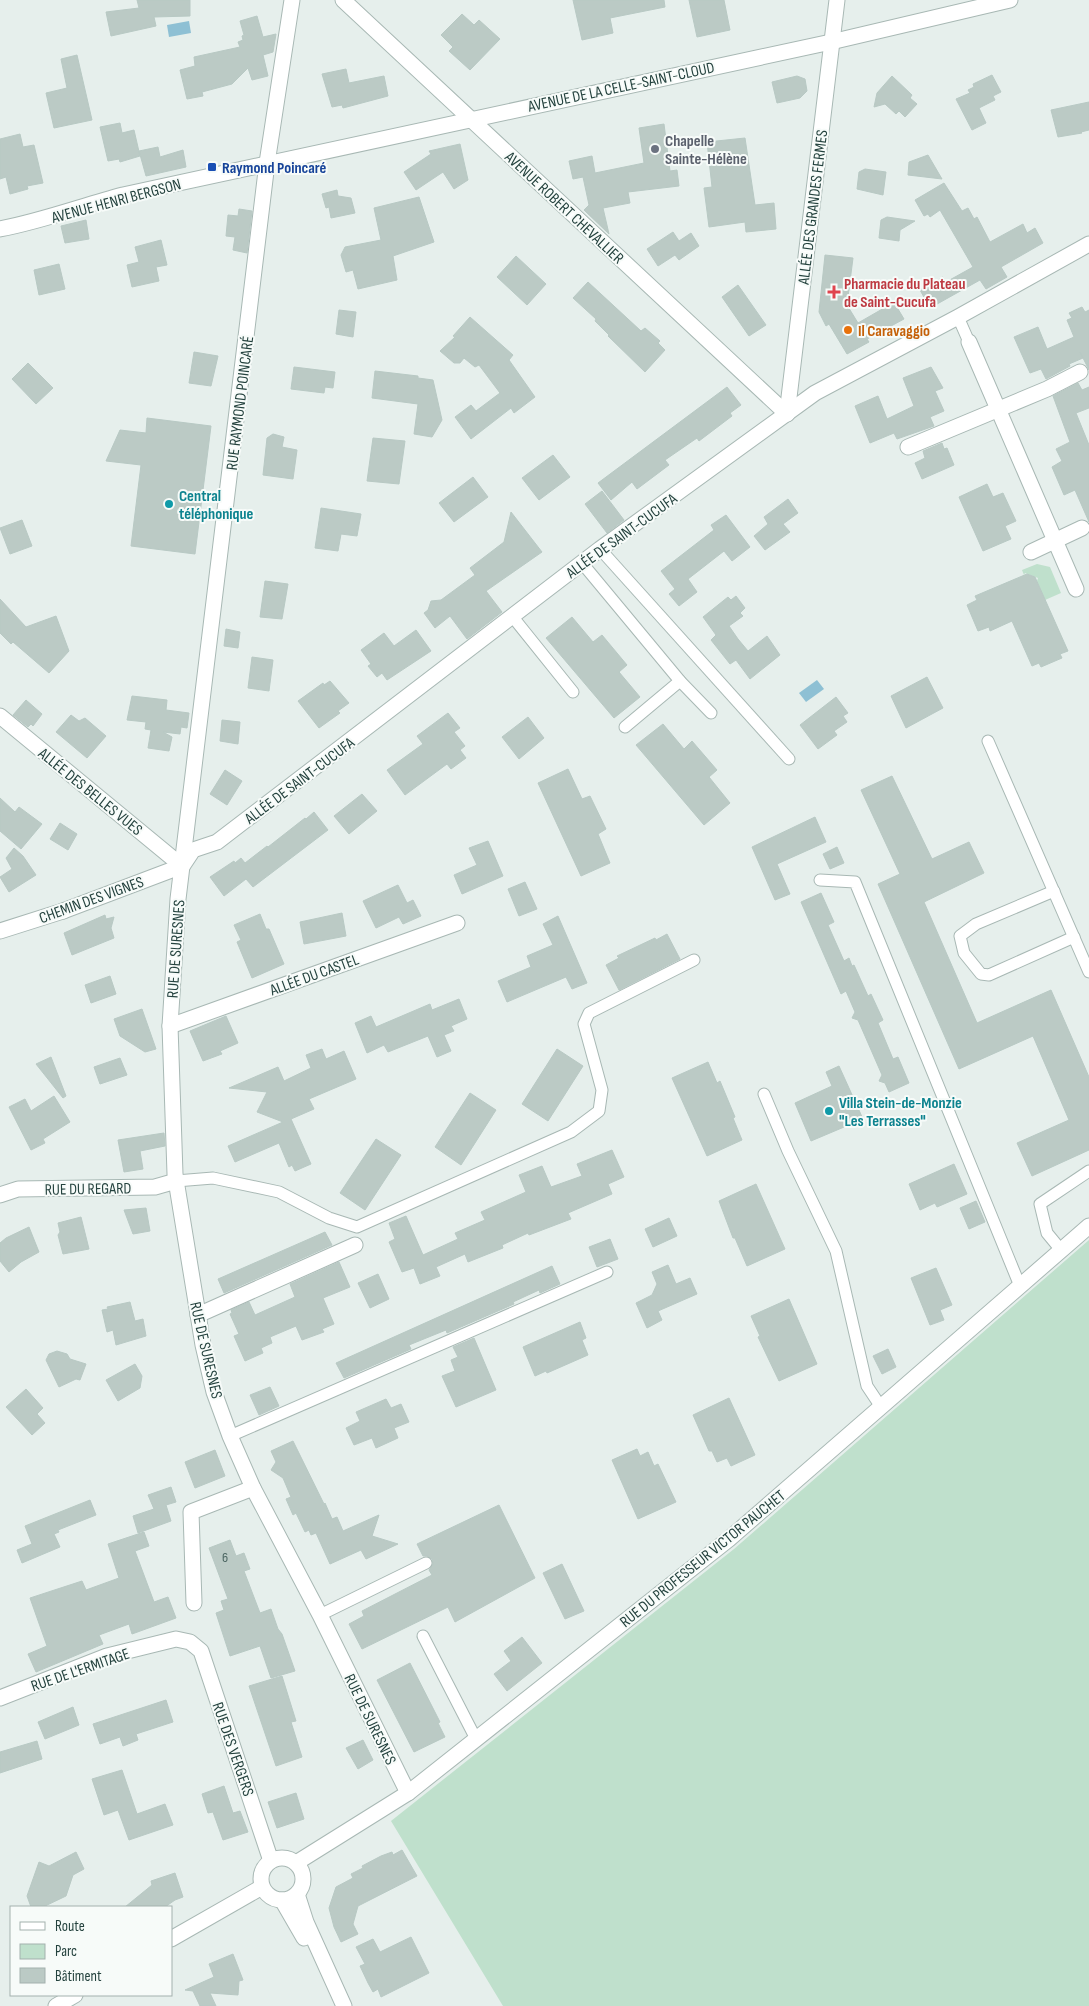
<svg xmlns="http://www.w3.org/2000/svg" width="1089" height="2006" font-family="'Sofia Sans Condensed',sans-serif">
<rect width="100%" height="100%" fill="#e6efec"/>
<g fill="#bfe0cc">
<path d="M1037 564 1050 567 1061 593 1045 600 1037 581 1038 578 1025 573 1024 575 1022 570Z"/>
<path d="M1089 1240V2006H503L391 1821 734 1549Z"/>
</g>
<g fill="#8ec0d4">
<path d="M189 21 191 33 169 37 167 25Z"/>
<path d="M817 680 824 689 806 702 799 693Z"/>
</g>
<g fill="#bbcac5" stroke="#b8c9c4">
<path d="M137 0H190V16L154 17 156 26 111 36 106 12 139 8Z"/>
<path d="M573 0H664L665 7 610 18 613 33 582 40Z"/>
<path d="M689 0H724L730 30 697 37Z"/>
<path d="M462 14 474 25 479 20 500 39 470 70 449 51 453 47 441 35Z"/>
<path d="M257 16 263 37 276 34 273 52 263 55 268 76 252 80 248 68 232 84 202 92 203 96 187 99 180 70 195 66 194 57 240 47 238 42 243 40 242 36 244 35 240 21Z"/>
<path d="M77 55 92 120 54 128 46 93 67 88 61 59Z"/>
<path d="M346 69 349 83 384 76 388 96 343 108 342 105 332 107 322 74Z"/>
<path d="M992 75 1001 92 993 96 995 100 979 108 986 123 972 130 956 99 970 93 968 90 974 87 973 84Z"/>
<path d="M797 76 805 79 807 91 800 98 777 103 772 82Z"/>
<path d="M892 76 912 95 910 98 917 104 905 117 899 111 896 114 885 104 874 107 877 93Z"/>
<path d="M1089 102V130L1081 132 1082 133 1058 137 1051 110Z"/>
<path d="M120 123 122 133 134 130 140 156 120 162 119 159 108 161 100 127Z"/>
<path d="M664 124 670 171 677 170 679 186 628 192 630 203 603 208 609 234 584 210 589 205 583 177 573 179 569 161 592 156 595 173 644 163 639 128Z"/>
<path d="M20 134 23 147 34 145 43 183 27 186 28 189 10 194 6 177 0 179V139Z"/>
<path d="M745 138 755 205 774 203 776 229 746 232 745 222 709 227 704 188 712 187 707 142Z"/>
<path d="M460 144 468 180 454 189 443 172 416 190 404 172 431 154 429 151Z"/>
<path d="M158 147 160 157 183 150 186 167 146 176 139 151Z"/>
<path d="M928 155 942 179 908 175 909 162Z"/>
<path d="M865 169 886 172 883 195 857 189 859 172Z"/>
<path d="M944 183 962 211 968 208 974 219 977 217 990 242 1023 224 1027 233 1035 228 1043 243 1001 267 1007 277 986 289 980 280 930 308 920 290 943 277 946 282 973 267 940 210 930 217 928 214 924 216 915 200Z"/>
<path d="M337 190 338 196 351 198 355 213 331 218 329 207 326 208 322 194Z"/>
<path d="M419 197 434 242 393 256 397 280 358 289 353 270 346 272 341 255 345 247 381 240 374 208Z"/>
<path d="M239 209 252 211 247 253 233 250 235 237 226 236 228 215 238 216Z"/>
<path d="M887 217 915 221 900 230 899 241 879 238 881 220Z"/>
<path d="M86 220 89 239 65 243 61 226Z"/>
<path d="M673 232 679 241 691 233 699 246 679 260 675 255 658 266 647 249Z"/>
<path d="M161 240 167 265 156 267 159 281 132 287 127 265 139 262 135 247Z"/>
<path d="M825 255 853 258 847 305 858 323 891 304V306L895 304 904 319 867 339 869 342 847 354 829 324 826 326 819 312Z"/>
<path d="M516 256 546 284 527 305 497 277Z"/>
<path d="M59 264 65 289 39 295 34 270Z"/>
<path d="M588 282 641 331 645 328 660 341 658 343 665 350 645 372 608 336 609 335 595 321 596 319 573 298Z"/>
<path d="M738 285 766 325 749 336 722 297Z"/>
<path d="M1082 307 1085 312 1089 310V370L1080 352 1083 358 1069 364 1070 366 1046 379 1041 369 1030 373 1014 337 1038 327 1047 349 1074 337 1067 320 1072 318 1069 313Z"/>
<path d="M339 310 356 312 353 337 336 334Z"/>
<path d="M470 317 513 355 509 360 535 397 514 413 511 408 471 439 455 417 471 405 476 411 500 393 479 365 475 367 464 358 460 363H454L440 351 455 337 453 336Z"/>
<path d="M194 352 218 356 211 386 189 383Z"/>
<path d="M28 363 53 388 36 404 12 379Z"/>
<path d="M294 367 335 372 333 388 325 387 324 393 291 389Z"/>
<path d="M931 367 943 388 935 391 944 411 930 417 934 426 897 439 894 433 870 443 855 406 878 396 887 419 914 406 903 378Z"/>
<path d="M375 371 418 376V378L433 380 442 420 432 437 414 434 418 404 372 398Z"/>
<path d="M1078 383 1082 390 1089 387V408L1076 413 1089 445V522L1075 490 1064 495 1052 467 1062 461 1056 449 1070 442 1053 396Z"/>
<path d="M727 387 741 405 730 413 732 416 699 441 697 438 665 460 669 465 637 489 632 482 611 500 598 483Z"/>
<path d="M147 418 211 426 195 554 131 546 141 465 106 461 120 430 146 433Z"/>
<path d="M273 434 284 437 282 447 297 450 293 479 263 475 267 438Z"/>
<path d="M373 438 405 441 399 484 367 481Z"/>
<path d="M942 443 944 449 947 448 954 465 922 479 915 463 925 458 923 451Z"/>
<path d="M553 455 570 477 539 500 522 478Z"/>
<path d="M473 477 488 497 454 522 439 503Z"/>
<path d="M987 484 993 497 1003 493 1016 521 1005 526 1011 539 983 551 959 497Z"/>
<path d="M602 491 624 520 607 533 585 504Z"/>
<path d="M788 499 798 513 783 524 790 532 765 550 754 536 768 524 764 517Z"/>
<path d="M321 508 361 514 357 536 341 534 338 551 315 548Z"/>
<path d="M511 512 542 552 486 591 502 612 467 639 450 616 435 628 424 613 428 610 431 601 441 600 475 575 470 568 504 542Z"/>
<path d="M726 515 750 547 732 561 724 551 688 579 697 592 679 606 669 594 675 589 661 571 714 530 711 525Z"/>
<path d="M22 520 32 546 10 554 0 528Z"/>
<path d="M1027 574 1035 577 1068 651 1060 654 1062 658 1041 667 1039 663 1032 666 1012 621 990 631 989 627 978 631 967 605 977 600 975 596Z"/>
<path d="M265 581 288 584 282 619 260 617Z"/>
<path d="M736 596 745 608 740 613 743 616 729 626 738 639 748 651 767 636 780 655 750 679 736 660 730 664 711 640 716 635 703 617 728 597 731 600Z"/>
<path d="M0 599 26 627 56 616 69 651 49 673 13 642 11 644 0 633Z"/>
<path d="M572 617 593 642 602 635 627 665 619 672 640 697 614 718 546 638Z"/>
<path d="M226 629 240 632 238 648 224 646Z"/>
<path d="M416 630 431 651 387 680 382 673 377 677 368 666 371 664 361 650 384 633 394 646Z"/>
<path d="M252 657 273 660 269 691 248 688Z"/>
<path d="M927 677 943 708 906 728 891 696Z"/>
<path d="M330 681 349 703 338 711 340 713 319 728 298 701 323 683 324 685Z"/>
<path d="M132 696 167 700 166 710 189 713 187 728 181 727 180 734 163 732 172 737 169 751 148 748 151 730 145 729 146 722 127 720Z"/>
<path d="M836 697 848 713 843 716 847 722 834 731 837 735 818 749 800 725Z"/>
<path d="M26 700 42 714 33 726 31 724 28 727 13 715Z"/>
<path d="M448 713 460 728 454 732 465 746 460 750 466 758 451 769 447 764 405 795 387 770 423 744 417 736Z"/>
<path d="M71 715 79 721 85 718 106 736 87 758 56 732Z"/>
<path d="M528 717 544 738 519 759 502 737Z"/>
<path d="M222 720 240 722 238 744 220 741Z"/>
<path d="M663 724 684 749 692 741 717 770 709 777 730 803 704 825 636 745Z"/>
<path d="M568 769 582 799 590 796 606 829 598 834 610 863 581 876 538 783Z"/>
<path d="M225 770 242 781 227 805 210 794Z"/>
<path d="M892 776 932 859 969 842 984 873 924 902 977 1023 1051 990 1089 1077V1150L1032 1176 1017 1143 1069 1120 1033 1036 959 1069 878 884 900 874 861 790Z"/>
<path d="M362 794 377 811 349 834 334 816Z"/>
<path d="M0 798 15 812 19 807 42 824 21 849 0 831Z"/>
<path d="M314 812 328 830 253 887 246 879 224 896 210 877 234 861 235 863 241 858 245 863 267 846 268 847 305 818 306 819Z"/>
<path d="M815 817 826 842 777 864 790 894 775 900 752 847Z"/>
<path d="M60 823 77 834 68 850 50 839Z"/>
<path d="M488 841 503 876 462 894 454 875 477 865 469 848Z"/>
<path d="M837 847 844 863 830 869 823 854Z"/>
<path d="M14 848 23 856 36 875 9 892 0 877 12 869 6 858Z"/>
<path d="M525 882 537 909 519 916 508 889Z"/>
<path d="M398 885 407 903 413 900 421 916 403 924 399 917 376 928 363 901Z"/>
<path d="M821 893 834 922 828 925 844 961 849 958 852 966 854 965 868 996 871 994 883 1020 878 1023 893 1059 898 1057 909 1083 889 1092 885 1083 879 1081 882 1075 858 1020 852 1018 855 1012 846 991 841 994 801 902Z"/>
<path d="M342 913 346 936 304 944 300 922Z"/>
<path d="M260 914 266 929H269L284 964 252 978 237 942 241 940 234 925Z"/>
<path d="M105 915 106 919 114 917 111 928 114 938 72 955 64 933Z"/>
<path d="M558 916 587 983 572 989 566 977 507 1002 498 981 531 967 527 956 553 945 543 924Z"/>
<path d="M667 934 680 959 619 990 606 965 619 958 617 956 655 938 656 940Z"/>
<path d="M110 976 116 994 91 1003 85 985Z"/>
<path d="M459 999 467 1019 451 1026 454 1031 444 1035 451 1051 437 1057 428 1036 388 1052 384 1045 367 1053 355 1023 371 1016 376 1027 430 1004 432 1010Z"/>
<path d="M142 1009 156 1049 145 1052 120 1036 114 1019Z"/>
<path d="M226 1016 238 1043 220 1051 222 1054 203 1061 190 1031Z"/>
<path d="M322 1049 326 1059 344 1051 356 1079 309 1099 314 1109 291 1119 311 1164 295 1171 292 1165 289 1167 279 1143 235 1162 228 1146 283 1122 257 1112 267 1092 229 1088 278 1067 284 1081 311 1068 306 1055Z"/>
<path d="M557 1049 583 1066 548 1121 522 1104Z"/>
<path d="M51 1057 66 1096 63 1098 36 1064Z"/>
<path d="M120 1058 127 1075 100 1084 94 1067Z"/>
<path d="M708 1062 717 1083 720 1081 735 1117 733 1118 742 1140 707 1156 672 1078Z"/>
<path d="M839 1066 863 1119 811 1141 795 1103 832 1086 826 1072Z"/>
<path d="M470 1093 496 1110 461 1165 435 1147Z"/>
<path d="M54 1096 70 1122 43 1139 45 1143 31 1150 9 1107 25 1099 31 1111Z"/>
<path d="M164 1133 165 1146 140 1151 143 1169 124 1172 118 1140Z"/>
<path d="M376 1139 401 1155 365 1210 340 1193Z"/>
<path d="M612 1150 624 1177 608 1184 612 1194 568 1213 571 1219 529 1235 528 1233 502 1245 503 1248 468 1262 465 1254 436 1267 440 1276 420 1284 414 1268 402 1272 389 1242 395 1239 389 1223 406 1216 423 1255 458 1239 455 1233 485 1220 481 1212 526 1192 519 1175 542 1166 551 1187 582 1176 577 1164Z"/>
<path d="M954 1164 967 1194 937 1207 935 1203 920 1210 909 1184Z"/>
<path d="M756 1184 785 1249 747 1266 735 1238H733L719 1201Z"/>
<path d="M976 1201 985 1222 969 1229 960 1208Z"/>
<path d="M146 1208 150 1231 133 1234 124 1210Z"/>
<path d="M81 1217 89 1249 63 1254 58 1235 60 1232 58 1223Z"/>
<path d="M669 1218 677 1236 653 1247 645 1229Z"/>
<path d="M29 1227 39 1252 21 1262 9 1272 0 1261V1243L6 1238Z"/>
<path d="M325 1232 332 1245 224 1293 218 1279Z"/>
<path d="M610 1239 618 1259 597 1267 589 1247Z"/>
<path d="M339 1262 350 1287 323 1298 334 1324 322 1329 324 1332 302 1340 296 1326 270 1337 272 1343 261 1348 263 1353 245 1361 234 1336 239 1334 230 1314 232 1313 231 1310 249 1302 255 1315 295 1297 290 1284Z"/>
<path d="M668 1265 676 1284 690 1278 697 1294 658 1311 662 1320 647 1328 636 1303 652 1295 657 1284 652 1272Z"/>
<path d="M552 1266 560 1284 540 1293 539 1290 513 1302 514 1304 447 1333 446 1330 409 1345 411 1349 344 1378 336 1363Z"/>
<path d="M936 1268 952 1305 940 1310 944 1320 930 1325 911 1278Z"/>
<path d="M378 1274 389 1299 370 1308 358 1283Z"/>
<path d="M789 1299 817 1364 779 1381 758 1337 760 1336 751 1316Z"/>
<path d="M130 1302 135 1321 143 1319 146 1336 116 1345 113 1330 107 1332 102 1310 108 1309 107 1307Z"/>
<path d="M580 1322 586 1338 582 1340 588 1355 547 1373 546 1371 535 1376 523 1347Z"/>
<path d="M474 1338 496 1390 456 1407 442 1376 455 1371 451 1360 458 1357 453 1347Z"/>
<path d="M888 1349 896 1367 882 1374 873 1356Z"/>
<path d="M57 1351 67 1354 70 1359 86 1364 80 1380 76 1379 59 1387 46 1360 49 1354Z"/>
<path d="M135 1364 142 1376 140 1388 118 1401 106 1380Z"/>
<path d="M270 1387 279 1406 259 1415 250 1395Z"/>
<path d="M26 1389 43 1408 37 1414 45 1423 32 1435 6 1407Z"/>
<path d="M729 1398 755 1455 731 1466 727 1458 717 1462 712 1451H709L693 1415Z"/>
<path d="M386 1399 391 1408 401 1404 409 1422 394 1428 398 1438 376 1448 372 1438 354 1445 346 1428 360 1421 356 1412Z"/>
<path d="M293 1441 324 1504 325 1503 332 1519 337 1517 343 1531 379 1515 372 1536 398 1544 366 1559 361 1550 330 1564 316 1533 311 1535 309 1530 305 1532 296 1513 293 1515 286 1499 291 1497 283 1478 271 1470 276 1462 271 1451Z"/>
<path d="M637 1449 640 1456 648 1452 654 1466 658 1464 676 1502 638 1519 612 1460Z"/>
<path d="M215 1450 225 1476 195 1488 185 1462Z"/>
<path d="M171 1487 176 1502 166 1505 171 1521 138 1533 133 1516 154 1509 148 1495Z"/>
<path d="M90 1500 96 1515 58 1530 59 1532 54 1534 60 1547 22 1563 17 1550 32 1544 25 1526Z"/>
<path d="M499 1505 535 1578 455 1622 448 1607 362 1649 349 1624 364 1616 362 1611 432 1575 429 1570 433 1564 432 1559 427 1556H423L417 1544Z"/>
<path d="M144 1532 149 1546 135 1551 154 1602 168 1597 176 1618 132 1634 129 1624 99 1635 103 1644 36 1672 28 1654 47 1646 30 1598 82 1581 86 1590 119 1578 108 1544Z"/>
<path d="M230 1540 236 1556 244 1553 250 1569 244 1571 260 1613 271 1609 278 1629 282 1634 295 1671 271 1678 260 1646 230 1656 216 1613 224 1610 221 1601 228 1599 209 1548Z"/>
<path d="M562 1564 584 1611 565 1619 543 1573Z"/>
<path d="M522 1637 542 1663 507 1691 494 1674 511 1661 504 1651Z"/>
<path d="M410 1663 440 1722 438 1723 445 1737 414 1752 377 1680Z"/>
<path d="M282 1676 296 1721 291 1722 302 1757 276 1766 249 1686Z"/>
<path d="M166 1700 173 1722 136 1734 138 1740 123 1746 120 1737 100 1744 93 1724Z"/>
<path d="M73 1707 79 1725 45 1739 38 1722Z"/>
<path d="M363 1740 373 1760 358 1769 346 1748Z"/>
<path d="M37 1741 42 1759 0 1773V1752Z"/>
<path d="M122 1770 137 1814 165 1804 173 1825 129 1840 118 1810 104 1815 92 1779Z"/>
<path d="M224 1786 233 1813 240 1811 248 1832 223 1840 213 1812 208 1813 202 1794Z"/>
<path d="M296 1793 304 1819 277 1828 268 1802Z"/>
<path d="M402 1850 417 1876 358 1906 353 1924 358 1934 341 1942 334 1927 329 1908 336 1887 353 1878 351 1874 363 1868 362 1866 381 1856 392 1852 393 1855Z"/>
<path d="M76 1852 84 1869 73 1875 66 1896 43 1907H31L27 1896 39 1862 49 1866Z"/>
<path d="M175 1873 183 1897 175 1900 165 1907H125L152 1885 151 1881Z"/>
<path d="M411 1937 429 1973 381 1997 378 1989 373 1992 368 1983 360 1966 365 1964 356 1947 373 1939 380 1952Z"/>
<path d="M233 1954 243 1980 239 1981 238 1995 210 1993 216 2006H200L193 1991 185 1990 214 1977 209 1964Z"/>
</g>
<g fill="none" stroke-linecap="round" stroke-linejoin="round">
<g stroke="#a8b8b4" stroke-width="13">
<g id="service">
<path d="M958 317 969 342"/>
<path d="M600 549 789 759"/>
<path d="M582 563 680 681 711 713"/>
<path d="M512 616 573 692"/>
<path d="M625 727 680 681"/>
<path d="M988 741 1089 972"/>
<path d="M820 880 855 882 1020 1286"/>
<path d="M1054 891 976 924 960 936 964 953 981 974 989 975 1074 937"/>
<path d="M764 1094 788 1151 836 1251 867 1386 881 1407"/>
<path d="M176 1181 213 1178 279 1192 329 1218 357 1227 571 1132 599 1111 602 1090 584 1024 589 1013 694 960"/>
<path d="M1061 1250 1047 1233 1040 1204 1089 1171"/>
<path d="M230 1436 607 1272"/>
<path d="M320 1615 426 1563"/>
<path d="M423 1636 476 1739"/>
</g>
</g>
<g stroke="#a8b8b4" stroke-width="17">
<path id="pedestrian" d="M0 931 63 911"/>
</g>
<g stroke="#a8b8b4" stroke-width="17">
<g id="minor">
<path d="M292 0 267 163 178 899 170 1026 175 1174 203 1345 214 1392 230 1436 253 1488 320 1615 408 1793"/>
<path d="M343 0 787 414"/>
<path d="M969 342 1076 589"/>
<path d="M787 414 837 0"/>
<path d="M908 447 1047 389 1080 372"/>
<path d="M1031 552 1082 528"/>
<path d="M0 716 182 866"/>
<path d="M183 865 193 850 217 842 600 549 815 393 958 317 1089 244"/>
<path d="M63 911 182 866"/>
<path d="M170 1026 457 923"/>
<path d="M0 1195 18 1189 155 1187 176 1181"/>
<path d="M198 1315 355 1245"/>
<path d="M194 1603 191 1512 253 1488"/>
<path d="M0 1698 107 1656 176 1639 190 1642 201 1651 271 1861"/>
</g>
</g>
<g stroke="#a8b8b4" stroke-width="17">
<g id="tertiary">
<path d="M0 229C42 221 82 206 123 195L831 42 1010 0"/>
<circle cx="282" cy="1879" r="21"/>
<path d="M296 1863 408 1793 729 1539 1089 1226"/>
<path d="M297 1894 306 1922 344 2006"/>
<path d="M282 1900 304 1938"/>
<path d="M171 1939 262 1887"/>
<path d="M56 2006 75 1995"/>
</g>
</g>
<use href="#service" stroke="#fff" stroke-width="11"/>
<use href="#pedestrian" stroke="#fff" stroke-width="15"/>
<use href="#minor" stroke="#fff" stroke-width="15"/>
<use href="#tertiary" stroke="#fff" stroke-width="15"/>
</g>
<circle fill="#6b7280" stroke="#f7fbf9" stroke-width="2" cx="655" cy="149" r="5"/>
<rect fill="#1a4fb4" stroke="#f7fbf9" stroke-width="2" x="207" y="162" width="10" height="10" rx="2.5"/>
<path fill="#e0444e" stroke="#f7fbf9" stroke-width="2" d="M831.5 284.5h5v5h5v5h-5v5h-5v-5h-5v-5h5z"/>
<circle fill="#e8710a" stroke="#f7fbf9" stroke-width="2" cx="848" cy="330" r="5"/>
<g fill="#0f9aa8" stroke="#f7fbf9" stroke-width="2">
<circle cx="169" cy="504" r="5"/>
<circle cx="829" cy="1111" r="5"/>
</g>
<g text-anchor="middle" stroke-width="4" stroke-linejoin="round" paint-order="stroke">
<g font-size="14" fill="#4a6460">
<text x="225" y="1562">6</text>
</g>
<g font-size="16" fill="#24423e" stroke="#f7fbf9">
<text transform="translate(621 86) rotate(-12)" y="6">AVENUE DE LA CELLE-SAINT-CLOUD</text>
<text transform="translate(116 200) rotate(-15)" y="6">AVENUE HENRI BERGSON</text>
<text transform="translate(565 207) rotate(43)" y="6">AVENUE ROBERT CHEVALLIER</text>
<text transform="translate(812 207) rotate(-83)" y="6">ALLÉE DES GRANDES FERMES</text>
<text transform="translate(239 403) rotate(-83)" y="6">RUE RAYMOND POINCARÉ</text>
<text transform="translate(621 535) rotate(-36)" y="6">ALLÉE DE SAINT-CUCUFA</text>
<text transform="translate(299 780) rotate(-37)" y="6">ALLÉE DE SAINT-CUCUFA</text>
<text transform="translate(91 791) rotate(39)" y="6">ALLÉE DES BELLES VUES</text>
<text transform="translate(91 899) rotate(-20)" y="6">CHEMIN DES VIGNES</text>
<text transform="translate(175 949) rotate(-86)" y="6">RUE DE SURESNES</text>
<text transform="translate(314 974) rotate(-20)" y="6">ALLÉE DU CASTEL</text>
<text transform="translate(88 1188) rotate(-1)" y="6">RUE DU REGARD</text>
<text transform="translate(207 1350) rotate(77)" y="6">RUE DE SURESNES</text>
<text transform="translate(702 1558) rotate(-39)" y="6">RUE DU PROFESSEUR VICTOR PAUCHET</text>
<text transform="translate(80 1669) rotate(-19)" y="6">RUE DE L'ERMITAGE</text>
<text transform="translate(371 1719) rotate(64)" y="6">RUE DE SURESNES</text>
<text transform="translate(234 1749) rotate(71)" y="6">RUE DES VERGERS</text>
</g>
<g font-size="16" font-weight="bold" fill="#5b616d" stroke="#f7fbf9" text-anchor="start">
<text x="665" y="146">Chapelle<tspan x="665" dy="18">Sainte-Hélène</tspan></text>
</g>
<g font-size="16" font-weight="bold" fill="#164399" stroke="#f7fbf9" text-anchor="start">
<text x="222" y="173">Raymond Poincaré</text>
</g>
<g font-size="16" font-weight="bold" fill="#be3a42" stroke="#f7fbf9" text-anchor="start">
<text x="844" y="289">Pharmacie du Plateau<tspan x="844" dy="18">de Saint-Cucufa</tspan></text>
</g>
<g font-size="16" font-weight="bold" fill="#c56008" stroke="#f7fbf9" text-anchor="start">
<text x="858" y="336">Il Caravaggio</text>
</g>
<g font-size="16" font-weight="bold" fill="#0d838f" stroke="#f7fbf9" text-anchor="start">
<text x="179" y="501">Central<tspan x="179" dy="18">téléphonique</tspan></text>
<text x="839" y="1108">Villa Stein-de-Monzie<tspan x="839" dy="18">"Les Terrasses"</tspan></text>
</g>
</g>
<rect x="10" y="1906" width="162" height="90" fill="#f7fbf9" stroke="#a3b1ae"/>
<rect x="20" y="1922" width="25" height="8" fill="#ffffff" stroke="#a3b1ae"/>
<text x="55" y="1931" font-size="15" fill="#24423e">Route</text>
<rect x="20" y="1944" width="25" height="15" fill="#bfe0cc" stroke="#a3b1ae"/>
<text x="55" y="1956" font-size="15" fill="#24423e">Parc</text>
<rect x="20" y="1968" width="25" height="15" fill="#bbcac5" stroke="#a3b1ae"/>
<text x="55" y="1981" font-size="15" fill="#24423e">Bâtiment</text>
</svg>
